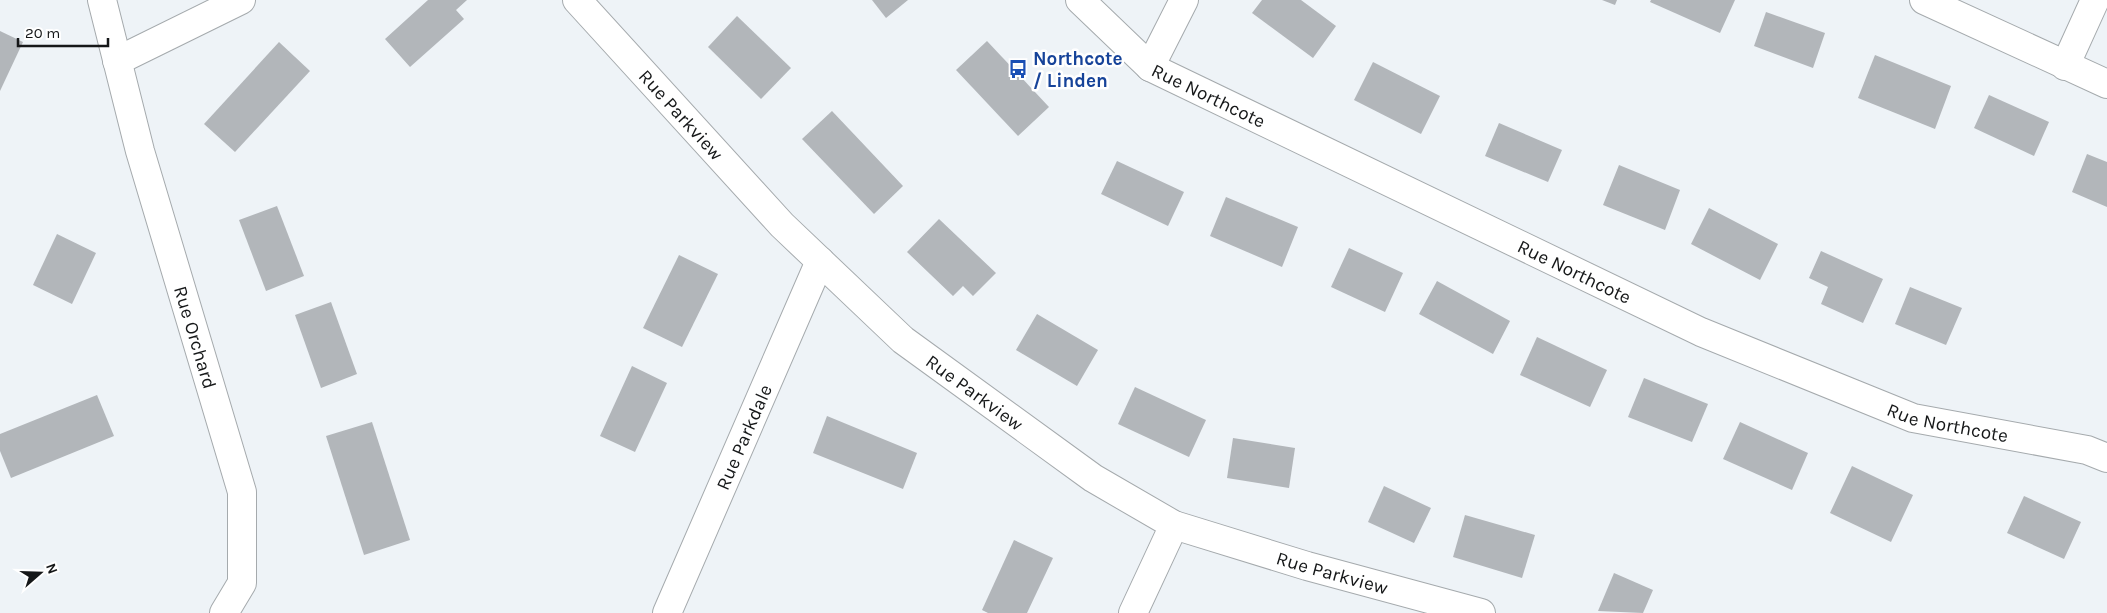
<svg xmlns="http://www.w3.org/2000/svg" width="2107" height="613" font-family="Karla,sans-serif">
<rect width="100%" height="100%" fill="#eef3f7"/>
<g fill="#b2b6ba">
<path d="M428 0H467L456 10 464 19 410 67 385 39Z"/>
<path d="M872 0H908L886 18Z"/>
<path d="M1262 0H1301L1336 26 1313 58 1252 13Z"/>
<path d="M1602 0H1617L1615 5Z"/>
<path d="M1651 0H1735L1720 33 1650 2Z"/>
<path d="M1766 12 1825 33 1813 68 1754 46Z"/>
<path d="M737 16 791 68 761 99 708 47Z"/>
<path d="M0 31 23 42 0 91Z"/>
<path d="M987 41 1049 107 1018 136 956 70Z"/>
<path d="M279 42 310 71 235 152 204 124Z"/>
<path d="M1875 55 1951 86 1935 129 1858 98Z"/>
<path d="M1373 62 1440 96 1421 134 1354 100Z"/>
<path d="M1989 95 2049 122 2034 156 1974 128Z"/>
<path d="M832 111 903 186 874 214 802 139Z"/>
<path d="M1499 123 1562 150 1548 182 1485 156Z"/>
<path d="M2087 154 2107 162V207L2072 192Z"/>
<path d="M1117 161 1184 192 1168 226 1101 194Z"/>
<path d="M1619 165 1680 190 1665 230 1603 205Z"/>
<path d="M1226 197 1298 227 1282 267 1210 236Z"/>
<path d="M277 206 304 276 266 291 239 220Z"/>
<path d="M1709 208 1778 244 1760 280 1691 244Z"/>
<path d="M939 219 996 273 973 296 963 286 953 296 907 252Z"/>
<path d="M57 234 96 253 72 304 33 285Z"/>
<path d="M1349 248 1403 273 1385 312 1331 287Z"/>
<path d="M1821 251 1883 279 1863 323 1821 304 1828 287 1809 278Z"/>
<path d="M679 255 718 274 682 347 643 328Z"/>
<path d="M1437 281 1510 321 1493 354 1419 314Z"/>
<path d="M1910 287 1962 308 1946 345 1895 324Z"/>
<path d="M331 302 357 374 321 388 295 315Z"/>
<path d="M1037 314 1098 350 1077 386 1016 350Z"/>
<path d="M1537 337 1607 370 1590 407 1520 375Z"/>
<path d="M632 366 667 383 635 452 600 436Z"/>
<path d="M1644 378 1708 404 1692 442 1628 417Z"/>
<path d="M1135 387 1206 420 1189 457 1118 424Z"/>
<path d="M97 395 114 436 11 478 0 451V434Z"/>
<path d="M827 416 917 453 903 489 813 453Z"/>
<path d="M372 422 410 540 364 555 326 436Z"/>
<path d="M1740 422 1808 453 1792 490 1723 459Z"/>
<path d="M1233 438 1295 448 1289 488 1227 478Z"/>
<path d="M1852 466 1913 495 1891 542 1830 513Z"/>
<path d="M1384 486 1431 508 1414 543 1368 522Z"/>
<path d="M2024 496 2081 522 2064 559 2007 533Z"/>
<path d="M1465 515 1535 535 1522 578 1453 557Z"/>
<path d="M1014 540 1053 558 1027 613H988L982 610Z"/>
<path d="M1614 573 1653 590 1643 613 1598 611Z"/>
</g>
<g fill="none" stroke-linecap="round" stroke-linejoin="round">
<g stroke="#a5aaad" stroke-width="30">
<g id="minor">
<path id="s1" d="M102 0 140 151 242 492V583L224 613"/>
<path id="s2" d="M577 0 782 225 903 340 1093 478 1174 525 1307 566 1481 613"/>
<path id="s3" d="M1080 0 1150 67 1701 332 1913 418 2087 450 2107 458"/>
<path d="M1924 0 2107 84"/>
<path d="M117 61 241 0"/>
<path d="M2065 66 2095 0"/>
<path d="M1150 67 1184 0"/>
<path id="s4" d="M667 613 820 261"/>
<path d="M1133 613 1174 525"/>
</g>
</g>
<use href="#minor" stroke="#fff" stroke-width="28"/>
</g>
<defs>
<g id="bus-bare" transform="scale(1.5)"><path d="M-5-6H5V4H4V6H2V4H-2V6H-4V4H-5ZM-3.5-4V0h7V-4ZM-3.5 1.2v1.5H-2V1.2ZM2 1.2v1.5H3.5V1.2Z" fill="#1a4fb4" stroke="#fff" stroke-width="2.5" paint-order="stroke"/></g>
</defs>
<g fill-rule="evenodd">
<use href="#bus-bare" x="1018" y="69"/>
</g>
<g text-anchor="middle" stroke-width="5" stroke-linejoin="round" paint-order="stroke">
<g font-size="19" font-weight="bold" fill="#164399" stroke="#fff" text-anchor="start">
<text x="1033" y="65">Northcote<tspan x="1033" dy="22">/ Linden</tspan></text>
</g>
<g font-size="19" fill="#151718" stroke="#fff">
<text dy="7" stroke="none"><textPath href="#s3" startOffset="162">Rue Northcote</textPath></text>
<text dy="7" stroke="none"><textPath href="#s2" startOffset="155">Rue Parkview</textPath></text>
<text dy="7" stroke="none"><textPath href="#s3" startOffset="568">Rue Northcote</textPath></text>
<text dy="7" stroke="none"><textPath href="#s1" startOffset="350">Rue Orchard</textPath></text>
<text dy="7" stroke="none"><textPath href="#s2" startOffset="560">Rue Parkview</textPath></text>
<text dy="7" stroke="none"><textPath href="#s3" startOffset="972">Rue Northcote</textPath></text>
<text dy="7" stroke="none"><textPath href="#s4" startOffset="192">Rue Parkdale</textPath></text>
<text dy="7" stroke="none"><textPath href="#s2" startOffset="965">Rue Parkview</textPath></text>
</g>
</g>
<g transform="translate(40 573) rotate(70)" stroke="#ffffff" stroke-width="4" paint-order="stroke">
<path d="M0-4L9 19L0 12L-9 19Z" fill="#151718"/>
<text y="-8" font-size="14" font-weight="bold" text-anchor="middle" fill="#151718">N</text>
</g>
<path d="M18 38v8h90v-8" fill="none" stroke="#151718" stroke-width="2.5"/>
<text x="25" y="38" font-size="15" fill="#151718" stroke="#ffffff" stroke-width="4" paint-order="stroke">20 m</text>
</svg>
